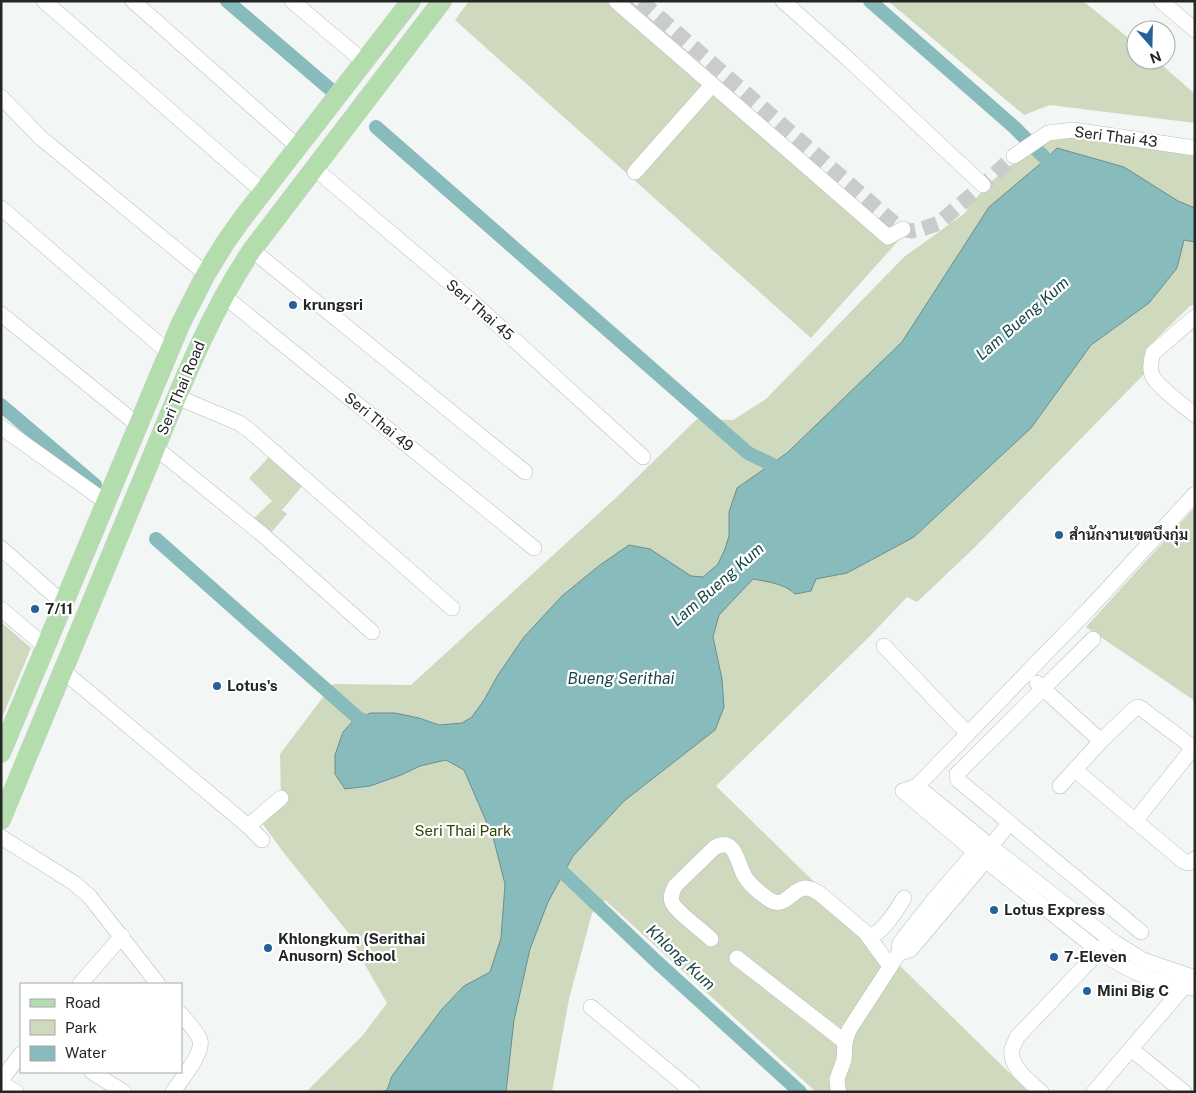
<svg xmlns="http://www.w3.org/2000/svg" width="1196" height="1093" font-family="'Public Sans',Sarabun,sans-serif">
<rect width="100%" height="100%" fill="#f2f6f4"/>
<g fill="#cfd9be">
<path d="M469 1H631L899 240 811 338 455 20Z"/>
<path d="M888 1H1083L1136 44V60H1156L1195 94V123L1050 105 1024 115Z"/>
<path d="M1060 132 1195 151V304L1190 306 1149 346 1147 358 1150 368 972 550 917 602 907 597 869 637 716 786 1029 1092H816L605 900 592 913 569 999 552 1092H306L363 1035 387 1003 361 958 350 935 284 853 259 819 281 798 280 754 333 684 411 685 620 494 697 419 733 420 766 399 904 257 965 213 985 187 1007 168Z"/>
<path d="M270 456 303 485 282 510 287 514 270 534 253 519 272 501 249 478Z"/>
<path d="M1195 507V701L1086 627Z"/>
<path d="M1 622 31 648 1 720Z"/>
</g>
<path fill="#8bb" stroke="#6a8e8e" d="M1057 148 1124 167 1178 201 1195 208V242L1184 240 1177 268 1149 303 1091 345 1031 428 914 537 847 573 816 579 811 591 795 594C784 583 767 582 753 579L719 615 713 637 722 679 724 707 715 730 624 801 573 856 548 902 530 949 514 1020 506 1092H382L387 1090 392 1076 442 1009 464 986 490 972 501 938 505 884 493 837 464 770 446 760 420 766 401 775 370 786 345 789 335 774V755L343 732 353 721 370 713H395L419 718 439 725 462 723 472 717 484 700 498 675 524 637 562 596 600 565 629 545 650 549 691 576 703 577 718 564 725 549 729 536V512L737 488 787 453 902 342 989 207 1046 159Z"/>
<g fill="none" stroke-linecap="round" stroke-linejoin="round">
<g stroke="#8bb" stroke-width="14">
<path d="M227 1 330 89"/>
<path d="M870 1 1014 127 1060 173"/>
<path d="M376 127 748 453 771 464 785 475"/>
<path d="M1 405 95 485"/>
<path d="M156 539 358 718 376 726"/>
<path d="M551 861 657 962 800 1092"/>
</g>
<path stroke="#c9cccb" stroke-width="15" stroke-dasharray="15 8" stroke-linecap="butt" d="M641 1 894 223 903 229 911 231 922 229 939 223 983 185 1014 156"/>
<g stroke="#babebb" stroke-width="16">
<g id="minor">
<path d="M44 1 262 191"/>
<path d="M133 1 297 146"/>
<path d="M292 1 363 61"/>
<path d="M616 1 888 237 903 229"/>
<path d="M783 1 847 58 983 185"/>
<path d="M1161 1 1195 30"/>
<path d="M1 97 41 138 206 274"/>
<path d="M1014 156 1048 133 1073 130 1195 148"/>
<path d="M314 168 477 306 643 457"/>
<path d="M635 172 712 85"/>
<path d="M1 208 168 352"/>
<path d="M252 250 525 472"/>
<path d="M224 296 534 548"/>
<path d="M1 314 138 425"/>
<path d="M1195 317 1153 353C1151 360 1149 370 1153 377 1159 388 1184 406 1195 415"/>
<path d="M177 397 239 423 249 430 452 608"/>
<path d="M1 427 106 502"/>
<path d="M156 448 263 535 372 632"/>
<path d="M1 548 64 604"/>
<path d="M1 609 46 647"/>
<path d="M1093 639 957 774 958 780 1141 932"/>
<path d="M884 646 968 734"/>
<path d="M62 670 248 826 262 840"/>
<path d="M1037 683 1101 741 1133 710 1138 707 1142 709 1195 749"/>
<path d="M1075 770 1183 861 1188 863 1195 859"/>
<path d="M917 786 995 850 1111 940 1143 960 1193 977 1195 980"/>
<path d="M1060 786 1101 741"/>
<path d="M903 791 917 786 1088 610 1195 494"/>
<path d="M903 791 975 852 1099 951C1127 970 1160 986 1195 988"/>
<path d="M1135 821 1193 748"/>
<path d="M248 826 281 798"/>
<path d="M1 837 74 883 90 897 158 984"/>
<path d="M990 847 1009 824"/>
<path d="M870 937C885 930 895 912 904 898"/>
<path d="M711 939C703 931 675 911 672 902 670 896 673 891 675 886L714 848C734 836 737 860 743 873 747 883 759 892 767 898 784 912 791 889 805 888 810 888 814 890 819 893L865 932 890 966"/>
<path d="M899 953 910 950 992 853"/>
<path d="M737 958 845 1042"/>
<path d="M80 984 122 936"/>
<path d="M591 1007 693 1092"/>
<path d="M1131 1049 1184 1092"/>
<path d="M92 1072 124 1092"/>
<path d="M1 1080 21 1054"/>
<path d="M1 1083 16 1092"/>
<path d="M173 1092C180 1081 204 1053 200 1040 197 1031 187 1022 181 1014"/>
<path d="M839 1092 838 1089 837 1079 844 1060 845 1042 849 1030 899 953 900 943 933 901 981 845"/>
<path d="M1041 1092C1029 1081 1009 1067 1012 1049 1013 1045 1016 1041 1017 1037L1106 944"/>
<path d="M1094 1092 1189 981"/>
</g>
</g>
<g stroke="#cfcfcf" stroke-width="20">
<g id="major">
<path d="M1 753 181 323 206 274 225 243 242 219 411 1"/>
<path d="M1 820C48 705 95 591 143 478 176 400 205 320 252 250L442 1"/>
</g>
</g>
<use href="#minor" stroke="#fff" stroke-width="15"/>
<use href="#major" stroke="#b3ddad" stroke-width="19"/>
</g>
<g fill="#276098" stroke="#fff" stroke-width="2">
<circle cx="293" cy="305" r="5"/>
<circle cx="1059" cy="535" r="5"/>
<circle cx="35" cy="609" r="5"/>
<circle cx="217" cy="686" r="5"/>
<circle cx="994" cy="910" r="5"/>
<circle cx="268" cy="948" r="5"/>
<circle cx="1054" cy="957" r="5"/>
<circle cx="1087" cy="991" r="5"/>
</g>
<g text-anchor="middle" stroke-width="4.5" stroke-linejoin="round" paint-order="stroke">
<g font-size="15" fill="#242625" stroke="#fff">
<text transform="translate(1116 137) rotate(7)" y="5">Seri Thai 43</text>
<text transform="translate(480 310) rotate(41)" y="5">Seri Thai 45</text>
<text transform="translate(181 388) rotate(-67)" y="5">Seri Thai Road</text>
<text transform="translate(379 422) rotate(39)" y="5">Seri Thai 49</text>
</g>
<g font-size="15" font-weight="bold" fill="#242625" stroke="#fff" text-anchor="start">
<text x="303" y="310">krungsri</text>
<text x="1069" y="540">สำนักงานเขตบึงกุ่ม</text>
<text x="45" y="614">7/11</text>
<text x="227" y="691">Lotus's</text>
<text x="1004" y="915">Lotus Express</text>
<text x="278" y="944">Khlongkum (Serithai<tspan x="278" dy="17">Anusorn) School</tspan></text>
<text x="1064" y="962">7-Eleven</text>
<text x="1097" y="996">Mini Big C</text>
</g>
<g font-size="15" fill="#334205" stroke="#fff">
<text x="463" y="836">Seri Thai Park</text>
</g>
<g font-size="16" font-style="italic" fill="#1a4848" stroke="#fff">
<text transform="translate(1022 318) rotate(-41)" y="6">Lam Bueng Kum</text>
<text transform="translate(717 584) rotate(-41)" y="6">Lam Bueng Kum</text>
<text x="621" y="684">Bueng Serithai</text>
<text transform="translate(681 957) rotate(43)" y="6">Khlong Kum</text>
</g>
</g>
<rect width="1196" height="1093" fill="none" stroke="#242625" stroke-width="5"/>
<rect x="20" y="983" width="162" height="90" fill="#ffffff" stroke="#a7a8a8"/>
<rect x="30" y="999" width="25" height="8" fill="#b3ddad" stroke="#a7a8a8"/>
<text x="65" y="1008" font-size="15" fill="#242625">Road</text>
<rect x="30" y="1020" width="25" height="15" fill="#cfd9be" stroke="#a7a8a8"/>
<text x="65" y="1033" font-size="15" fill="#242625">Park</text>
<rect x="30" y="1046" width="25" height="15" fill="#88bbbb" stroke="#a7a8a8"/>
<text x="65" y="1058" font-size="15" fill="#242625">Water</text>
<g transform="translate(1151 45) rotate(160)"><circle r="24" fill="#ffffff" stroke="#a7a8a8"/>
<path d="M0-4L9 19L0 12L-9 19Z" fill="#276098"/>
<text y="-8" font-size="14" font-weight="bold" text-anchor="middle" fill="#242625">N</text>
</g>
</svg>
